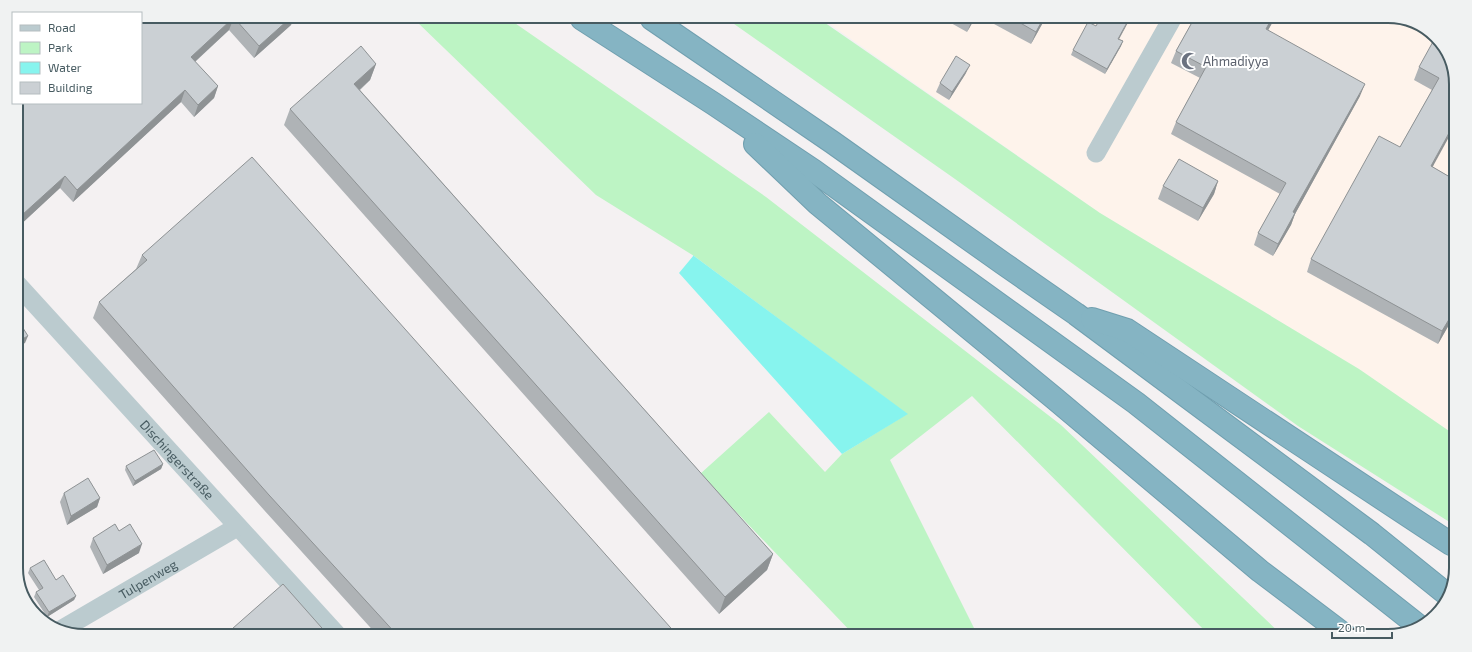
<svg xmlns="http://www.w3.org/2000/svg" width="1472" height="652" font-family="'Exo 2',sans-serif">
<rect width="100%" height="100%" fill="#f4f1f2"/>
<path fill="#fef3eb" d="M1388 16 1414 21 1444 46 1456 79 1452 433 1359 369 1100 213 821 18Z"/>
<g fill="#bdf4c4">
<path d="M818 18 1100 213 1359 369 1452 433 1451 523 1298 426 955 179 727 19Z"/>
<path d="M509 19 766 197 1061 425 1283 636H1210L972 396 890 460 978 636H855L700 474 769 412 825 472 842 454 907 414 694 256 596 195 415 20Z"/>
</g>
<path fill="#87f4ee" d="M694 255V256L908 414 842 454 679 273Z"/>
<g fill="none" stroke-linecap="round" stroke-linejoin="round">
<g stroke="#709faf" stroke-width="24">
<g id="motorway">
<path d="M582 19 714 104 814 171 1136 403 1420 627"/>
<path d="M652 19 832 142 1004 264 1076 314 1372 534 1449 596"/>
<path d="M755 144 818 204 1054 398 1260 571 1346 636"/>
<path d="M1092 319 1127 330 1451 544"/>
</g>
</g>
<g stroke="#bbcbcf" stroke-width="19">
<path d="M1096 153 1173 17"/>
<path id="s1" d="M16 283 338 636"/>
<path id="s2" d="M59 631 237 527"/>
</g>
<use href="#motorway" stroke="#85b4c3" stroke-width="22"/>
</g>
<g fill="#afb3b6">
<path d="M1276 16 1268 30 1360 96 1295 214 1291 225 1273 256 1254 245 1258 233 1280 194 1171 134 1176 122 1200 78 1171 63 1176 51 1195 17Z"/>
<path d="M1046 17 1031 44 983 18Z"/>
<path d="M903 18H918L915 24Z"/>
<path d="M942 18H975L967 32Z"/>
<path d="M293 20 291 25 254 58 229 30 195 62 218 86 214 98 194 117 181 102 73 202 60 188 18 227 16 225V103H141V21Z"/>
<path d="M1119 39 1123 41 1121 46 1105 74 1071 55 1073 50Z"/>
<path d="M1444 46 1433 167 1455 180 1454 316 1438 344 1307 272 1311 259 1400 147 1432 90 1414 80 1419 67Z"/>
<path d="M376 64 370 80 360 90 773 554 767 570 719 614 284 125 290 109Z"/>
<path d="M966 73 949 100 936 92 940 83Z"/>
<path d="M1218 181 1214 194 1198 221 1158 199 1163 186Z"/>
<path d="M142 255 678 636H378L264 510 93 318 99 302 136 269Z"/>
<path d="M1453 372V387L1448 384Z"/>
<path d="M163 464 161 469 133 486 125 470 126 466Z"/>
<path d="M64 493 100 498 97 507 67 525 60 502Z"/>
<path d="M119 531 139 553 103 574 90 547 93 538Z"/>
<path d="M30 568 56 580 76 596 74 600 47 617 34 597 36 592 39 590 28 573Z"/>
</g>
<g fill="#8e9294">
<path d="M1273 16H1276L1262 41 1266 29Z"/>
<path d="M1044 17H1046L1031 44 1036 32Z"/>
<path d="M1130 17H1131L1117 43 1118 39Z"/>
<path d="M973 18H975L967 32 972 20Z"/>
<path d="M231 20H233L229 30 187 69 191 57Z"/>
<path d="M288 20H293L291 25 254 58 259 46Z"/>
<path d="M1123 41 1121 46 1105 74 1107 69Z"/>
<path d="M376 64 370 80 348 100 354 84Z"/>
<path d="M970 65 966 73 949 100 952 92Z"/>
<path d="M1365 84 1360 96 1295 214 1291 225 1273 256 1278 244 1293 212Z"/>
<path d="M218 86 214 98 194 117 198 105Z"/>
<path d="M185 90 181 102 73 202 77 190Z"/>
<path d="M1455 122V126L1426 179 1431 166Z"/>
<path d="M65 176 60 188 18 227 22 215Z"/>
<path d="M1218 181 1214 194 1198 221 1203 208Z"/>
<path d="M1454 311V316L1438 344 1442 331Z"/>
<path d="M28 336 25 343 16 348V342Z"/>
<path d="M163 464 161 469 133 486 135 481Z"/>
<path d="M100 498 97 507 67 525 71 516Z"/>
<path d="M142 544 139 553 103 574 107 565Z"/>
<path d="M773 554 767 570 719 614 725 597Z"/>
<path d="M76 596 74 600 47 617 49 612Z"/>
</g>
<g fill="#cbd0d4" stroke="#8e9294">
<path d="M1273 16 1266 29 1365 84 1293 212 1295 213 1278 244 1258 233 1286 183 1176 122 1206 67 1176 51 1195 17Z"/>
<path d="M1010 17H1044L1036 32Z"/>
<path d="M1101 17H1130L1118 39 1123 41 1107 69 1073 50 1088 22 1096 26Z"/>
<path d="M967 18H973L972 20Z"/>
<path d="M231 20 191 57 218 86 198 105 185 90 77 190 65 176 22 215 16 208V113L24 107 20 103H141V21Z"/>
<path d="M236 20H288L259 46Z"/>
<path d="M1435 38 1444 46 1456 79 1455 122 1431 166 1455 180 1454 311 1442 331 1311 259 1379 136 1400 147 1439 78 1419 67Z"/>
<path d="M361 46 376 64 354 84 773 554 725 597 290 109Z"/>
<path d="M956 56 970 65 952 92 940 83Z"/>
<path d="M252 157 678 636H398L269 495 99 302 147 260 142 255Z"/>
<path d="M1179 159 1218 181 1203 208 1163 186Z"/>
<path d="M16 317 28 336 16 342Z"/>
<path d="M154 450 163 464 135 481 126 466Z"/>
<path d="M88 478 100 498 71 516 64 493Z"/>
<path d="M115 524 119 531 130 524 142 544 107 565 93 538Z"/>
<path d="M44 560 56 580 63 575 76 596 49 612 36 592 43 588 30 568Z"/>
<path d="M283 584 329 636H224Z"/>
</g>
<defs>
<g id="mosque-bare" transform="scale(1.38)"><path d="M3.5-4.9A6 6 0 1 0 3.5 4.9A5 5 0 1 1 3.5-4.9Z" fill="#6b7280" stroke="#fff" stroke-width="2.5" paint-order="stroke"/></g>
</defs>
<g fill-rule="evenodd">
<use href="#mosque-bare" x="1190" y="61"/>
</g>
<g text-anchor="middle" stroke-width="4" stroke-linejoin="round" paint-order="stroke">
<g font-size="13" fill="#5b616d" stroke="#fff" text-anchor="start">
<text x="1203" y="66">Ahmadiyya</text>
</g>
<g font-size="13" fill="#475b61" stroke="#fff">
<text dy="5" stroke="none"><textPath href="#s1" startOffset="239">Dischingerstraße</textPath></text>
<text dy="5" stroke="none"><textPath href="#s2" startOffset="103">Tulpenweg</textPath></text>
</g>
</g>
<path d="M0 0H1472V652H0ZM84 23H1388A61 61 0 0 1 1449 84V568A61 61 0 0 1 1388 629H84A61 61 0 0 1 23 568V84A61 61 0 0 1 84 23Z" fill="#f0f2f2" fill-rule="evenodd"/>
<path fill="none" stroke="#475b61" stroke-width="2" d="M84 23H1388A61 61 0 0 1 1449 84V568A61 61 0 0 1 1388 629H84A61 61 0 0 1 23 568V84A61 61 0 0 1 84 23Z"/>
<rect x="12" y="12" width="130" height="92" fill="#ffffff" stroke="#b5bdc0"/>
<rect x="20" y="25" width="20" height="6" fill="#bbcbcf" stroke="#b5bdc0"/>
<text x="48" y="32" font-size="12" fill="#475b61">Road</text>
<rect x="20" y="42" width="20" height="12" fill="#bdf4c4" stroke="#b5bdc0"/>
<text x="48" y="52" font-size="12" fill="#475b61">Park</text>
<rect x="20" y="62" width="20" height="12" fill="#87f4ee" stroke="#b5bdc0"/>
<text x="48" y="72" font-size="12" fill="#475b61">Water</text>
<rect x="20" y="82" width="20" height="12" fill="#cbd0d4" stroke="#b5bdc0"/>
<text x="48" y="92" font-size="12" fill="#475b61">Building</text>
<path d="M1332 632v6h60v-6" fill="none" stroke="#475b61" stroke-width="2"/>
<text x="1338" y="632" font-size="12" fill="#475b61" stroke="#ffffff" stroke-width="3" paint-order="stroke">20 m</text>
</svg>
